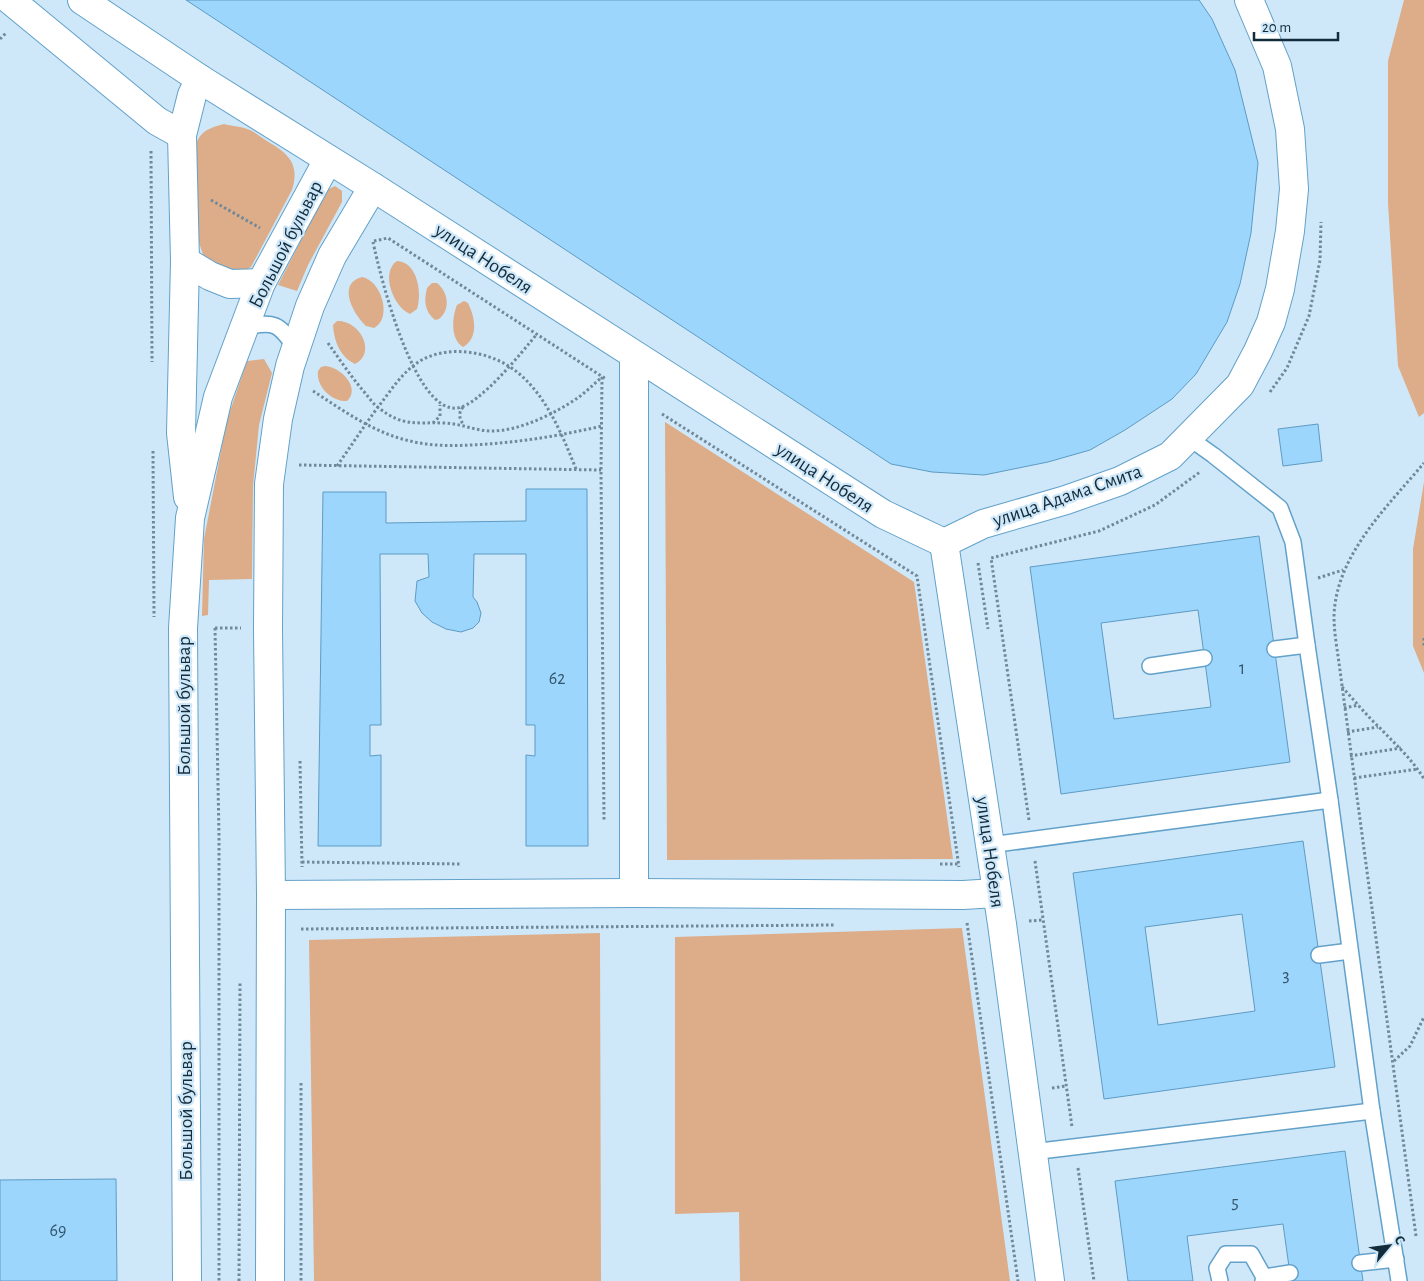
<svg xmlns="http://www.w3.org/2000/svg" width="1424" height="1281" font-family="'Alegreya Sans',sans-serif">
<rect width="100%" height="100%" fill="#cfe8f9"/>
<g fill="#ddac88">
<path d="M1404 0H1424V413L1419 417 1398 366 1388 203V61Z"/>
<path d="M224 124C231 126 240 126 247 129 254 131 261 137 267 141 289 154 300 164 292 190L251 267 239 274 228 273 204 257 199 243 194 152C198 133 205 129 224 124Z"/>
<path d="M335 186 342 191V202L308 265 297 291 278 285 327 190Z"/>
<path d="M397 261C418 262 422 294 417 309L410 314C393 307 380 272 397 261Z"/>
<path d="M362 277C381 280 393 318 374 328L366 326C354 315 336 284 362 277Z"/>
<path d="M432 283H437C448 292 451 309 439 319L435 320C424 311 424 300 427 288Z"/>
<path d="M464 301 468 303C475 317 479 338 463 347 450 339 452 317 457 305Z"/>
<path d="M337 321C360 320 377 353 355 364 340 357 334 341 333 325Z"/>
<path d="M264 359 272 373 259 425 253 486 252 579 209 580 208 615 202 616 204 539 227 420 247 361Z"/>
<path d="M325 366C341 367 361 388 347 401 332 402 316 387 318 371L321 367Z"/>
<path d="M665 422 914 582 953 859 667 860Z"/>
<path d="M1424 482V673L1413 646V549Z"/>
<path d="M962 928 1010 1281H740L739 1212 675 1214V937Z"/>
<path d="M600 933 601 1281H314L309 940Z"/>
</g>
<g fill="#9cd6fd" stroke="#5d9bc3" fill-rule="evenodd">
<path d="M186 0H1199L1212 19 1235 70 1258 163 1251 233 1240 284 1227 322 1196 374 1172 399 1125 430 1090 450 1048 462 984 475 932 472 891 464Z"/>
<path d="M1318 424 1322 461 1283 466 1278 429Z"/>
<path d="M526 489H587L588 846H526V755L535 756V725H526V554H474L473 597 477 602 481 613 479 622 473 628 461 632 446 629 432 622 422 613 415 601 417 581 429 577 428 554H380L381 725H370V756L381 755V846H318L323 492H386V523L526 521Z"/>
<path d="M1259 536 1290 762 1061 794 1030 567ZM1198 610 1211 707 1114 719 1101 623Z"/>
<path d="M1303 841 1335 1067 1104 1099 1073 873ZM1242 914 1255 1011 1158 1025 1145 927Z"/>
<path d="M1345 1151 1363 1281H1291L1283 1224 1187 1236 1193 1281H1128L1115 1181Z"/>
<path d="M116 1179 117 1281H0V1180Z"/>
</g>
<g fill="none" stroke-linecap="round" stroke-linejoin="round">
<g stroke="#62a1c9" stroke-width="18">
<g id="service">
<path d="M245 327C275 321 278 323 296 348"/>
<path d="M1189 438 1213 455 1280 508 1293 542 1307 645 1330 800 1372 1111 1399 1281"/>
<path d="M1275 649 1307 645"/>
<path d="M1150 666 1204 658"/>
<path d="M990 845 1330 800"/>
<path d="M1319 955 1350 951"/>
<path d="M1032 1152 1372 1111"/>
<path d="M1360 1263 1396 1259"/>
<path d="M1264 1277 1290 1273"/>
<path d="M1220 1281 1217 1268 1226 1254H1251L1264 1277 1263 1281"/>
</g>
</g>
<g stroke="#62a1c9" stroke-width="30">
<g id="minor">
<path d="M10 0 157 121 182 135"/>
<path d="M82 0 200 79 373 187 883 514 944 543"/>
<path d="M185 261 210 276 230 284 261 283"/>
<path d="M634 355V893"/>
<path d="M188 497 181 433 185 261 182 135 192 95 200 79"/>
<path d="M944 543 1002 924 1050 1281"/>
<path d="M944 543 983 524 1066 500 1120 481 1170 456 1240 385 1258 351 1271 322 1280 289 1290 231 1294 189 1290 129 1277 66 1249 0"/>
<path d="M271 895 634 893 963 895 996 893"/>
<path d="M187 1281 183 628 190 518 218 397 261 283 328 160"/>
<path d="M270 1281 271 895 268 629 269 484 278 419 290 366 310 306 332 256 373 187"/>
</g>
</g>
<g stroke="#70899a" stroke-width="3" stroke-dasharray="2.5 2.5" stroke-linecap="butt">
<path d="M0 39 7 32"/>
<path d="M151 151 152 362"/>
<path d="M211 200 260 228"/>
<path d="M374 241 388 238 606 379"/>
<path d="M373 242C380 275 414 413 457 408 479 406 522 352 537 334"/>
<path d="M328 343C340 360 352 378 366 394 370 399 374 405 379 408 403 427 416 422 443 423 460 423 475 431 492 431 520 431 556 413 579 397 587 391 594 384 602 377"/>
<path d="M602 377 601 470 604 821"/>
<path d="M313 391C344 411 374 433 410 441 430 446 451 446 471 445 516 443 559 436 602 426"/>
<path d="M1270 392 1287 368 1309 316 1320 260 1321 222"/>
<path d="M463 407C458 413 459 419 464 425"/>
<path d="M662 414 917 576 959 867"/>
<path d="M433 423 440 416V405"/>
<path d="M153 451 154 617"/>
<path d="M299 465 601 470"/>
<path d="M337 466C351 446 364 426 378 407 389 393 399 377 413 366 427 354 448 350 466 352 531 358 555 417 576 469"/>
<path d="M978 563 988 629"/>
<path d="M1318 578 1343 570"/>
<path d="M215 628 219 836V1281"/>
<path d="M215 628H241"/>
<path d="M1424 638V647"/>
<path d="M1342 687C1355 701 1367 716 1380 728 1396 745 1412 759 1424 779"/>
<path d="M1344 708 1359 705"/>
<path d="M1347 732 1378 727"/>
<path d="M1350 756 1401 748"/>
<path d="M300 761 302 867"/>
<path d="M1354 778 1418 769"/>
<path d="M1029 820 991 558 1099 531 1155 505 1200 472"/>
<path d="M1035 861 1072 1127"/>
<path d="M302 862 462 864"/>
<path d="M940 864H959"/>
<path d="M1029 921 1043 920"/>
<path d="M967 923 1018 1281"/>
<path d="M301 929 835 925"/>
<path d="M1394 1061 1410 1046 1424 1017"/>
<path d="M301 1083V1281"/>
<path d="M1052 1088 1066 1086"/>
<path d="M1078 1168 1094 1281"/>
<path d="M1416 1236 1339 663C1337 648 1334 632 1334 616 1336 555 1387 507 1424 463"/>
<path d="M239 1281 240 982"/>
</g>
<use href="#service" stroke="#fff" stroke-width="15"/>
<use href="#minor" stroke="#fff" stroke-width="28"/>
</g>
<g text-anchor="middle" stroke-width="4.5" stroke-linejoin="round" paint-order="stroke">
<g font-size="18" fill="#34566c">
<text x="1242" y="674">1</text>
<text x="557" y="684">62</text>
<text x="1286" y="981">3</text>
<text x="1235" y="1208">5</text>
<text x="58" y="1236">69</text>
</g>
<g font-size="20" fill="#122c3c" stroke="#cfe8f9">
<text transform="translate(285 244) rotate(-63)" y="7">Большой бульвар</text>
<text transform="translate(484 258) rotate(33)" y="7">улица Нобеля</text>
<text transform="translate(825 477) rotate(33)" y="7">улица Нобеля</text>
<text transform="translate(1067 495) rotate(-19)" y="7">улица Адама Смита</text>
<text transform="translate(183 706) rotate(-90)" y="7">Большой бульвар</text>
<text transform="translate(991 852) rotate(82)" y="7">улица Нобеля</text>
<text transform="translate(185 1111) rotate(-90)" y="7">Большой бульвар</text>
</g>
</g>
<g transform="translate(1389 1246) rotate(61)" stroke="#cfe8f9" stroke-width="4" paint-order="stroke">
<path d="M0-4L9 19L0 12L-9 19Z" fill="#122c3c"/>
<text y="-8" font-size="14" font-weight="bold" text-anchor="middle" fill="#122c3c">С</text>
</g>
<path d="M1254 32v8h84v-8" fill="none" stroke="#122c3c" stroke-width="2.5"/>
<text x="1262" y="32" font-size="15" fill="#122c3c" stroke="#cfe8f9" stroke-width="4" paint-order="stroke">20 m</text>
</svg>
